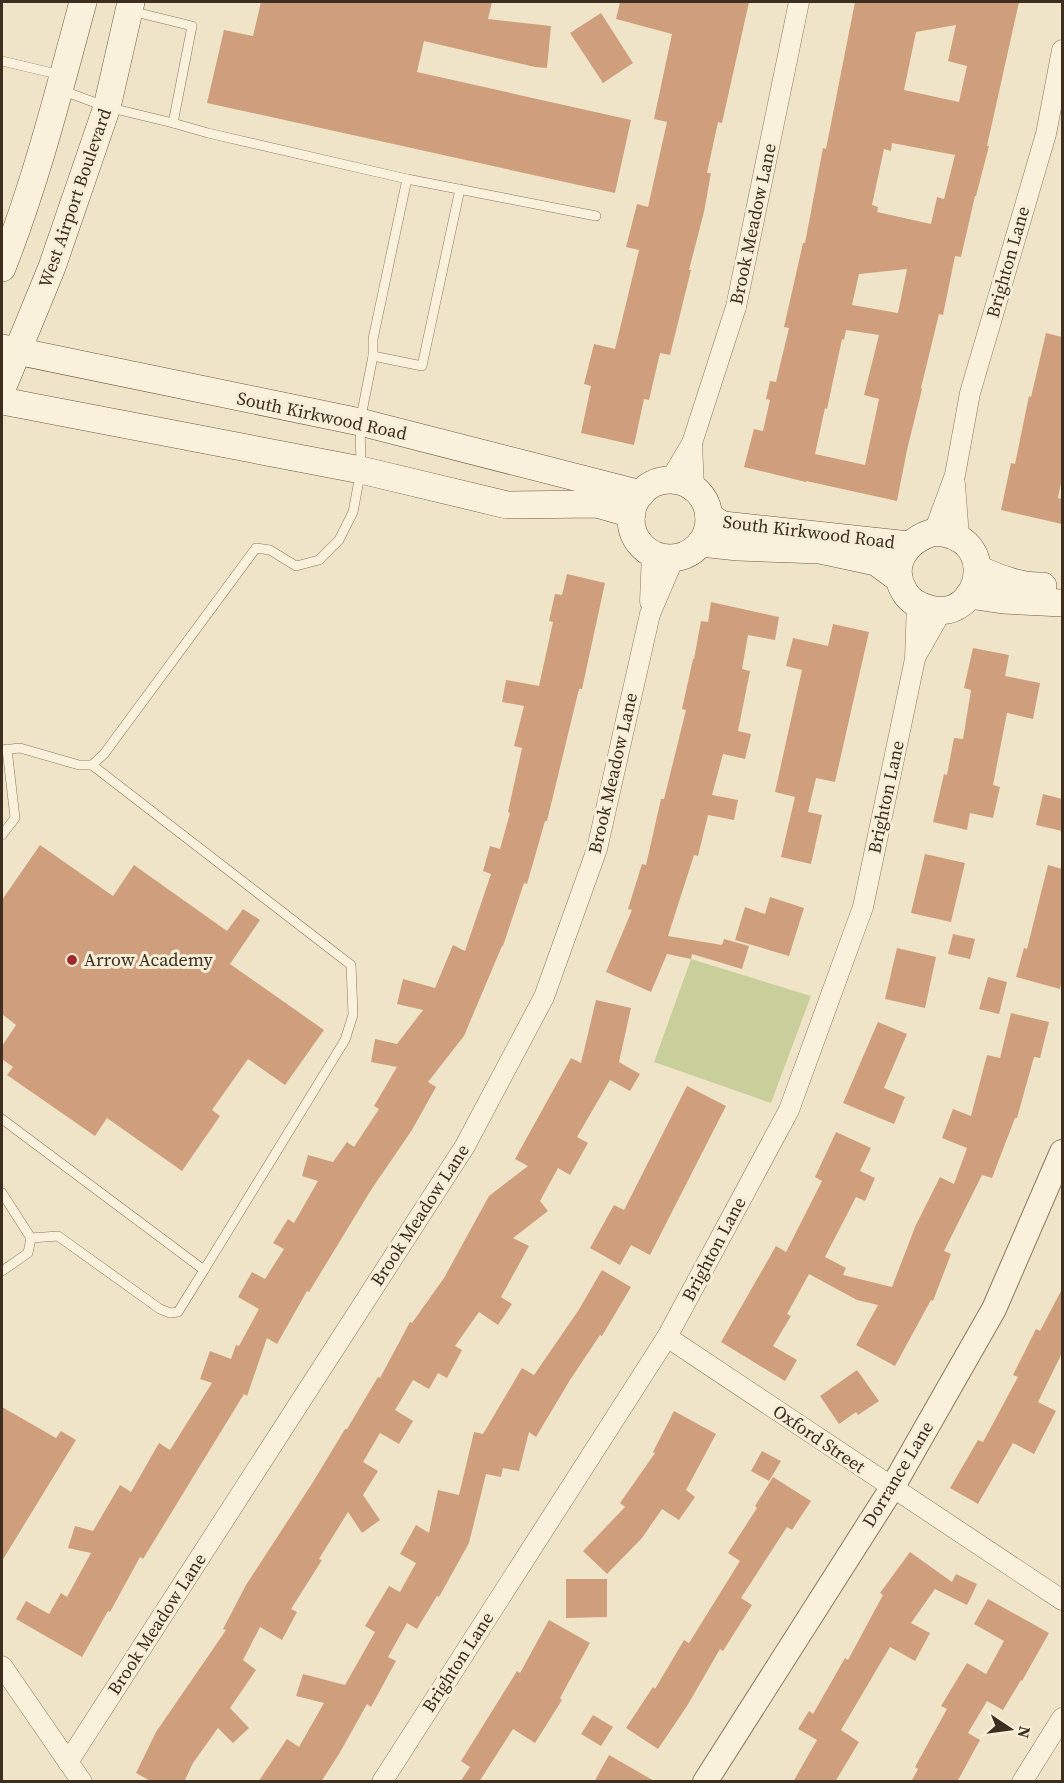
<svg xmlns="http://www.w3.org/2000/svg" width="1064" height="1783" font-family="'Source Serif 4',serif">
<rect width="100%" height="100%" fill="#f0e4c8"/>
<path fill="#c9cf9b" d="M691 959 811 996 771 1103 654 1062Z"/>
<g fill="#cf9f7d" fill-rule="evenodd">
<path d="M261 2H492L488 19 551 26 547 68 535 67 424 41 417 72 631 120 615 193 207 103 224 30 253 36Z"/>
<path d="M620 2H749L722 123 718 122 707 173H711L704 212 689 270H691L670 355 660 353 649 400 644 399 634 445 581 433 591 386 584 384 594 344 615 349 639 250 626 247 637 204 648 207 667 122 654 119 672 34 616 19Z"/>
<path d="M855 2H1019L987 146H989L976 196H975L961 257 955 256 943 315 939 314 921 388 922 389 907 450 897 501 806 481V482L744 467 754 429 763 431 770 400 766 399 770 381 776 382 789 328 784 327 803 243H805L823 148 826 149ZM956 25 948 61 967 66 959 102 904 90 916 32ZM892 143 955 155 944 199 937 197 931 224 877 212 878 207 872 205 884 149 891 151ZM907 269 898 313 852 305 859 274ZM846 330 879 335 864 395 879 399 865 465 815 454 825 408 827 409 842 339 844 340Z"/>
<path d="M601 13 633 63 603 83 570 33Z"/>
<path d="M1046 333 1062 337V478L1058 498 1062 499V524L1001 510 1011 463 1015 464 1029 396 1031 397Z"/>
<path d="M567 574 605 583 582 689H579L547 821H545L527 884 524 883 503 946H502L464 1036 428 1082 436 1087 412 1130 371 1190 309 1292 307 1291 277 1344 267 1338 247 1396 244 1394 143 1559 140 1557 110 1612 108 1611 82 1657 16 1619 26 1601 49 1614 61 1593 67 1597 91 1553 68 1548 75 1526 93 1531 120 1485 131 1492 159 1443 170 1450 212 1383 200 1379 210 1351 231 1359 236 1345 239 1346 259 1309 238 1297 252 1272 265 1279 284 1249 273 1243 288 1219 294 1223 318 1181 302 1176 308 1155 333 1162 347 1142 354 1147 379 1109 374 1106 397 1067 371 1062 375 1039 397 1044 423 1010 397 1004 403 979 435 988 453 945 465 951 491 874 483 871 490 846 500 849 510 813 508 812 522 748 514 746 524 706 502 702 506 680 539 686 553 622 549 621 555 594 562 595Z"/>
<path d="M711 602 779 617 775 640 748 635 742 669 750 671 738 731 751 734 745 759 723 754 712 795 738 800 734 820 708 815 698 856 694 855 668 936 722 945 724 939 749 946 742 969 692 954 691 959 667 954 651 992 606 972 632 910 628 909 642 864 646 865 661 799H664L686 710 682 709 693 659H694L701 621 708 622Z"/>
<path d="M833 624 869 632 835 782 816 778 808 812 822 815 811 864 781 857 795 797 775 792 802 670 786 666 793 638 828 646Z"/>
<path d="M973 648 1009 655 1005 676 1040 683 1033 719 1007 713 993 785 1000 787 993 818 970 813 967 830 933 822 944 774 947 775 954 738 963 739 971 690 964 688Z"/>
<path d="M1043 794 1062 799V831L1036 825Z"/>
<path d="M40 845 113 896 134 865 227 931 243 909 260 920 230 964 324 1030 285 1085 248 1059 212 1110 220 1116 182 1171 107 1118 95 1136 7 1075 13 1067 2 1059V1046L16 1025 2 1014V900Z"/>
<path d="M925 854 965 863 951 922 911 913Z"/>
<path d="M1048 865 1062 869V979L1060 989 1016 977 1024 948 1027 949Z"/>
<path d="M770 897 804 908 789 956 735 940 745 907 765 914Z"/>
<path d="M953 934 975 939 970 959 948 954Z"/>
<path d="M897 948 936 957 925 1008 885 999Z"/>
<path d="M988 977 1007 982 999 1014 979 1009Z"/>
<path d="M596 1000 631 1008 619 1062 640 1074 630 1091 610 1080 577 1137 588 1143 570 1175 558 1168 540 1201 548 1211 513 1238 529 1246 501 1297 512 1304 498 1325 479 1312 455 1346 462 1350 447 1378 438 1373 429 1389 413 1380 395 1410 413 1421 399 1444 380 1433 363 1462 378 1471 363 1495 380 1520 362 1533 348 1512 319 1559 322 1560 291 1609 297 1612 282 1640 260 1627 243 1660 256 1670 230 1708 249 1728 233 1743 218 1728 193 1763 184 1782H152L136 1773 156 1732 226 1630 223 1629 246 1585 313 1482 345 1429H347L378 1377 380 1378 410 1322 412 1323 444 1278 489 1196 528 1166 515 1159 571 1058 581 1063Z"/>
<path d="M1011 1013 1049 1022 1040 1058 1034 1057 1017 1118H1015L992 1178 982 1175 944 1251 951 1254 933 1301 931 1300 895 1366 856 1345 878 1305 857 1300 809 1274 787 1314 791 1316 773 1346 797 1360 785 1381 721 1342 776 1246 786 1252 822 1181 815 1177 836 1132 871 1148 860 1171 875 1178 865 1201 856 1197 825 1257 846 1268 843 1275 892 1287 915 1227 940 1177 954 1184 967 1148 942 1138 953 1109 971 1116 987 1055 1000 1058Z"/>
<path d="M878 1022 907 1034 884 1088 905 1097 894 1124 843 1103Z"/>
<path d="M687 1086 726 1106 650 1255 631 1245 620 1265 590 1248 614 1205 624 1210Z"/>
<path d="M602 1270 631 1287 602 1336 600 1335 570 1380 536 1437 529 1432 519 1471 503 1468 501 1477 486 1474 469 1543 439 1597 437 1596 417 1629 407 1623 388 1657 396 1661 371 1707 367 1704 339 1754 321 1782H258L287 1739 299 1747 324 1703 296 1696 303 1674 345 1685 375 1632 365 1626 389 1586 400 1592 416 1563 400 1554 416 1525 429 1533 438 1490 459 1495 474 1432 483 1434 522 1368 534 1375 578 1311Z"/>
<path d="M1062 1289V1353L1038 1402 1056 1411 1034 1454 1013 1443 978 1504 950 1488 978 1440 983 1442 1018 1377 1013 1375 1036 1329 1040 1331Z"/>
<path d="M857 1370 879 1401 858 1415 856 1412 839 1424 820 1396Z"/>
<path d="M2 1407 56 1438 61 1431 76 1440 2 1561Z"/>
<path d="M674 1411 716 1434 686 1490 695 1497 679 1520 662 1509 642 1538 607 1574 583 1551 625 1507 620 1503 655 1453 653 1452Z"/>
<path d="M762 1451 781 1461 769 1481 751 1471Z"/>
<path d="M773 1477 811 1501 792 1530 787 1527 741 1598 752 1605 723 1651 720 1649 687 1706 658 1749 626 1728 653 1687 655 1689 684 1640 689 1643 740 1561 728 1553 757 1508 755 1506Z"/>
<path d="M910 1552 952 1582 956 1574 977 1584 971 1597 967 1605 935 1589 911 1623 930 1633 915 1661 890 1647 841 1730 859 1742 835 1782H793L817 1740 798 1729 809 1711 813 1714 845 1658 848 1660 883 1595 880 1593Z"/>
<path d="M566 1579H607V1617L566 1618Z"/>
<path d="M988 1599 1049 1633 1022 1681 1021 1680 1003 1710 987 1701 968 1733 980 1740 957 1782H911L918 1769 915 1767 947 1709 941 1706 967 1663 986 1674 1004 1641 974 1624Z"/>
<path d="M549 1620 590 1643 560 1698 562 1700 535 1743 513 1729 479 1782H460L470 1767 461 1761 517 1671 520 1673Z"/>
<path d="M593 1715 613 1727 601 1746 581 1734Z"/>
<path d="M609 1755 656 1782H594Z"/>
</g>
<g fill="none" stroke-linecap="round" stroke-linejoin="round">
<g stroke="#8d765c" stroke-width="10">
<g id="service">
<path d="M2 61 61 75"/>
<path d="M61 90 107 107 173 123 192 26 131 11"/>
<path d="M407 179 596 216"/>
<path d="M373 356 422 366 460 189"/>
<path d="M2 750 20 748 79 765H92L104 754 256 548 270 550 296 566 319 560 339 540 353 512 361 470 360 422 373 356V339L407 179 208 133 173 123"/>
<path d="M2 835 15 818 7 749"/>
<path d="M2 1119 204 1270 345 1040 353 1015 351 965 92 765"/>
<path d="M2 1193 31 1238 28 1253 2 1271"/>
<path d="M31 1238 58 1236 160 1309 170 1313 178 1312 204 1270"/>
</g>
</g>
<g stroke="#8d765c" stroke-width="21">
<g id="minor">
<path d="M692 443 694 489"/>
<path d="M670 480 692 443 736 307 799 2"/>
<path d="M955 484 959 537"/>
<path d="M934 532 955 475 970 393 1046 134 1062 50"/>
<path d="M650 602 652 553"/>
<path d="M916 656 941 612"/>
<path d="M667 1337 1062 1600"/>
<path d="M2 1666 82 1782"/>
<path d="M68 1762 465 1146 544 997 597 849 650 614 674 558"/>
<path d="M382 1782 667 1337 789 1110 863 907 915 659 917 603"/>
<path d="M1022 1782 1062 1718"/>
</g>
</g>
<g stroke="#8d765c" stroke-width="26">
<path id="tertiary" d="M705 1782 892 1488 994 1309 1062 1152"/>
</g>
<g stroke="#6f573f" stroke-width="28">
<g id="secondary">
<path d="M2 268C36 182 59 91 83 2"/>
<path d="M2 348 360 422 641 494"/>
<path d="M2 389 52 267 107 107 131 2"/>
<path d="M2 401 361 470 507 505 597 504 632 514"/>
<circle cx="670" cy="519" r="39"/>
<path d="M709 517 723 525 909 545"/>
<path d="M934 532C1002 535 981 623 930 609 919 606 909 601 904 591 888 564 907 540 934 532Z"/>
<path d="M701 543 738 547 820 550 876 562 899 579"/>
<path d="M978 569C999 578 1020 587 1043 586"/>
<path d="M969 595 1003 600 1062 603"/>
</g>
</g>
<use href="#service" stroke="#faf1dc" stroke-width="9"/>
<use href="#minor" stroke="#faf1dc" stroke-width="20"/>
<use href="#tertiary" stroke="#faf1dc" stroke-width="24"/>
<use href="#secondary" stroke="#faf1dc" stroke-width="27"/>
</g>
<circle fill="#9e2a2b" stroke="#f7eed8" stroke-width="2" cx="72" cy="960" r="6"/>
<g text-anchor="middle" stroke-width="6" stroke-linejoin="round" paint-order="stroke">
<g font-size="18" fill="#3d2e20" stroke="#f7eed8">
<text transform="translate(75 198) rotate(-71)" y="6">West Airport Boulevard</text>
<text transform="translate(753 224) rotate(-78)" y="6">Brook Meadow Lane</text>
<text transform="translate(1008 262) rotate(-74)" y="6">Brighton Lane</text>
<text transform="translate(322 416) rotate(12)" y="6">South Kirkwood Road</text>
<text transform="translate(809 532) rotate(7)" y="6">South Kirkwood Road</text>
<text transform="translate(613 773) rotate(-77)" y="6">Brook Meadow Lane</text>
<text transform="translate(886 797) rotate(-78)" y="6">Brighton Lane</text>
<text transform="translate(420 1215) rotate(-57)" y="6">Brook Meadow Lane</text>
<text transform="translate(714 1249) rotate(-62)" y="6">Brighton Lane</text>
<text transform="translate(819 1439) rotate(34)" y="6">Oxford Street</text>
<text transform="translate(898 1474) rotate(-59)" y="6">Dorrance Lane</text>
<text transform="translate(157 1624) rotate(-57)" y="6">Brook Meadow Lane</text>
<text transform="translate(458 1662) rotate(-57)" y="6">Brighton Lane</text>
</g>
<g font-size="18" fill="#3d2e20" stroke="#f7eed8" text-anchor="start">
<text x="84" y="966">Arrow Academy</text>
</g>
</g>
<rect width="1064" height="1783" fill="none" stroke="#3d2e20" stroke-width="6"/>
<g transform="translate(1010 1729) rotate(103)" stroke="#f7eed8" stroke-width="4.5" paint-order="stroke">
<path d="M0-4.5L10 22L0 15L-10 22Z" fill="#3d2e20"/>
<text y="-9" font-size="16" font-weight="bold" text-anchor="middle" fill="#3d2e20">N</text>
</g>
</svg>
